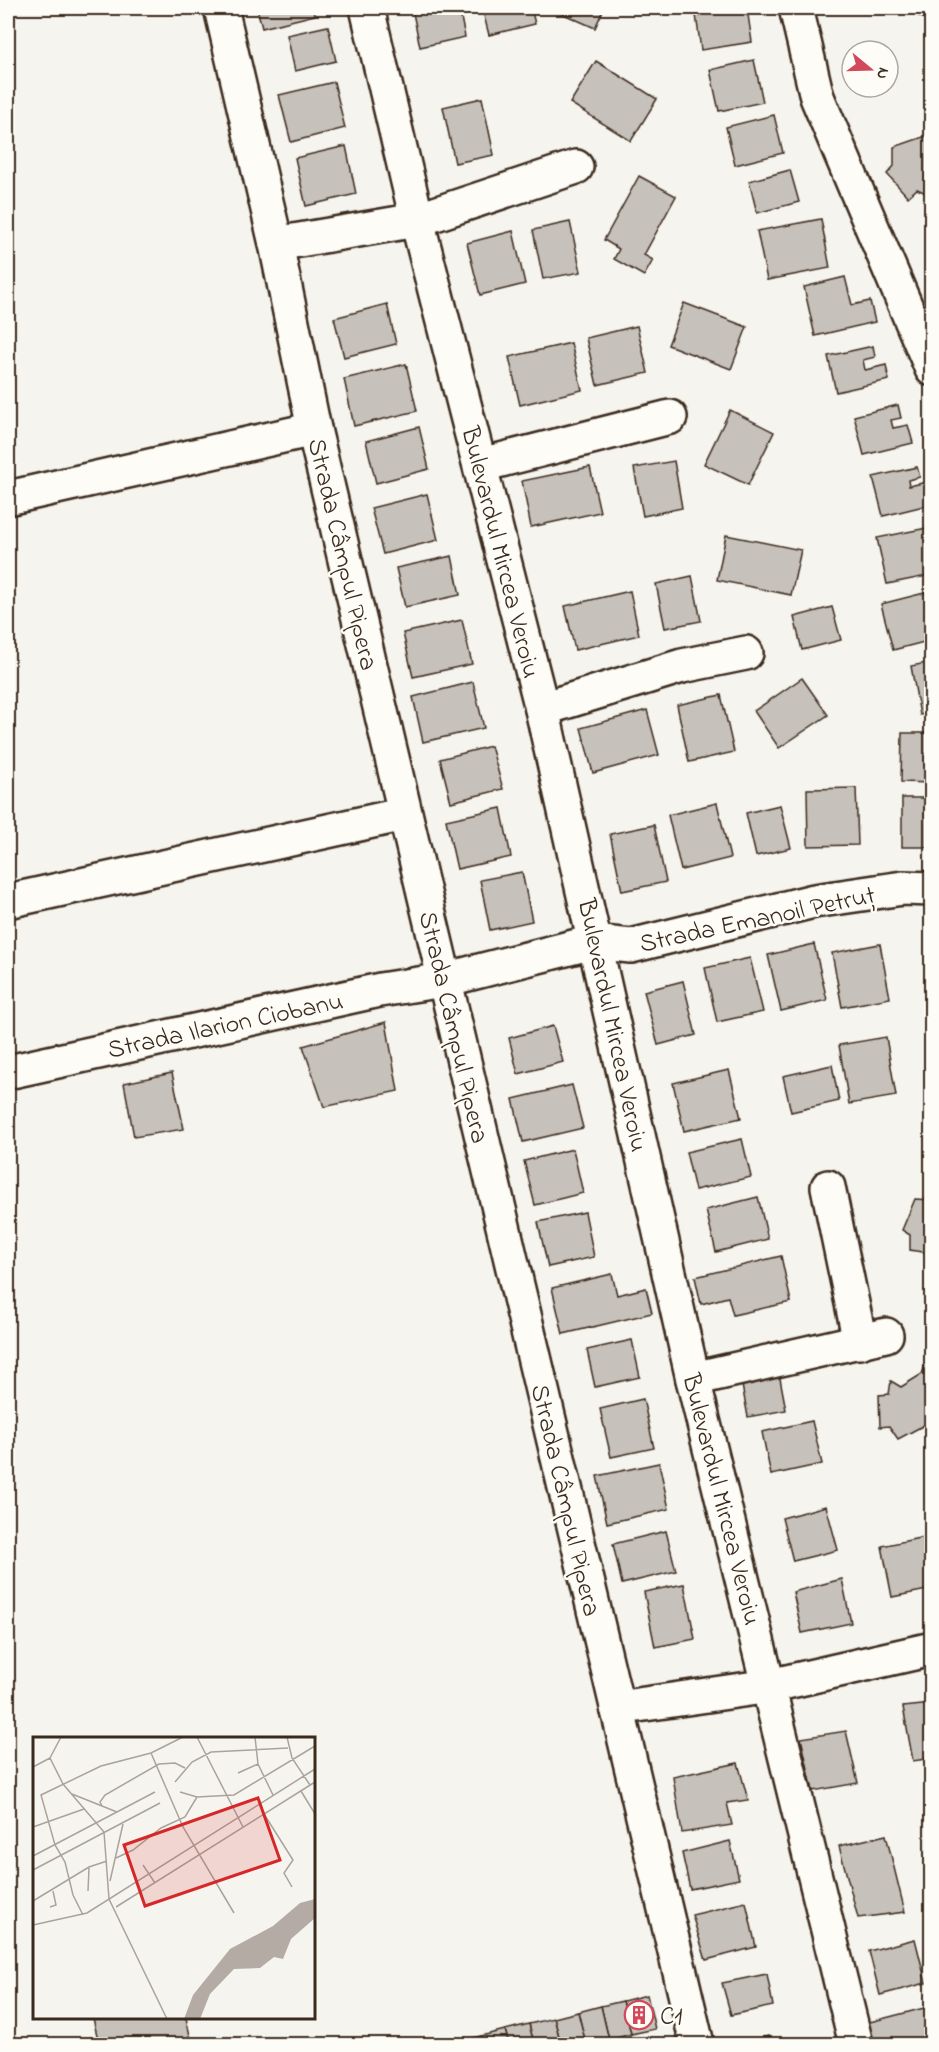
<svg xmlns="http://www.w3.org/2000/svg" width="939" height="2052" font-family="'Indie Flower',sans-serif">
<rect width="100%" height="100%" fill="#f5f4ee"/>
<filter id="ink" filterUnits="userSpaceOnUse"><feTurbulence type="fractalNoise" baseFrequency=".0167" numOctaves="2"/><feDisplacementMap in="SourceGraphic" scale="12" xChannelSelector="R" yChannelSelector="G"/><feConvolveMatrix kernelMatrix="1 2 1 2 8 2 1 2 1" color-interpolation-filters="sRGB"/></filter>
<g filter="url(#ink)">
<g fill="#c7c1bb" stroke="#3b2a1e" stroke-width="1.5">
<path d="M257 8H313L315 15 262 28Z"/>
<path d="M412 8H459L465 37 420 47Z"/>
<path d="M482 8H531L535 24 489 35Z"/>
<path d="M550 8H604L595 28Z"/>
<path d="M747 8 752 42 701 50 696 15Z"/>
<path d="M903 8H929L923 18Z"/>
<path d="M328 26 336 61 295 71 287 35Z"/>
<path d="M754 60 763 102 719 111 710 70Z"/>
<path d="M596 61 657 99 631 141 570 103Z"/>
<path d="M334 82 345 128 291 142 279 95Z"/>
<path d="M482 98 494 155 455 163 443 107Z"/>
<path d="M774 115 783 153 735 165 726 127Z"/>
<path d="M932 134V187L928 194 917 189 908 197 887 174 894 166V147Z"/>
<path d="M346 146 356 194 306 206 295 158Z"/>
<path d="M790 170 799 202 757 213 749 181Z"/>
<path d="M639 176 676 196 644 255 653 260 644 276 614 259 619 249 604 240Z"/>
<path d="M821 219 830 268 767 280 757 231Z"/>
<path d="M570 222 581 272 543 279 533 230Z"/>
<path d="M513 231 525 284 480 295 467 243Z"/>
<path d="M845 277 852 305 870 301 875 322 815 336 804 287Z"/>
<path d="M684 303 747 327 731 369 668 345Z"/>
<path d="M387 304 396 344 344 357 334 318Z"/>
<path d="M637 326 648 373 597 385 586 338Z"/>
<path d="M571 343 582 390 520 405 509 357Z"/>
<path d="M873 346 875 357 863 360 865 370 886 365 889 380 836 392 828 356Z"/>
<path d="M406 364 417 411 354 426 344 379Z"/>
<path d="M898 405 901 418 891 420 893 428 908 425 913 443 864 455 854 416Z"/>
<path d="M730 410 774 432 748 485 704 464Z"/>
<path d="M419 427 429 469 376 483 366 441Z"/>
<path d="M674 461 682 508 643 516 634 468Z"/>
<path d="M590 467 600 512 531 527 522 481Z"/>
<path d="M917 467 920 477 908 480 909 486 927 482 932 504 883 516 873 477Z"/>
<path d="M427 494 438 540 383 554 371 508Z"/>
<path d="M932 527V575L887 584 877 538Z"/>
<path d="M726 535 801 550 791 595 717 580Z"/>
<path d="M452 556 460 595 405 607 396 568Z"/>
<path d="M692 576 701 621 665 628 656 584Z"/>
<path d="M630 591 639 635 575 650 565 606Z"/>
<path d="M932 591V640L893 650 881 604Z"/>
<path d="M832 607 841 640 802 650 794 617Z"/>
<path d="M462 620 472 664 413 677 403 633Z"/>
<path d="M932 662V713L920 715 911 666Z"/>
<path d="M802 678 828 715 779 748 754 711Z"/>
<path d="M473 682 484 728 423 742 413 697Z"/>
<path d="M721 695 734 752 689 762 677 705Z"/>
<path d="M647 710 659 755 593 773 581 728Z"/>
<path d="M902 733H932V783L901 782Z"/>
<path d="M491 746 503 789 451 802 440 759Z"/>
<path d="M856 788 858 845 808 846 807 789Z"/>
<rect x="902" y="798" width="30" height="49"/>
<path d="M717 803 730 858 681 870 668 815Z"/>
<path d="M780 805 791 848 756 856 746 813Z"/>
<path d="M501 808 511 857 457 869 446 820Z"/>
<path d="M654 825 666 882 622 891 610 834Z"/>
<path d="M522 872 532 921 490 930 480 880Z"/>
<path d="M814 944 827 1000 781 1011 768 955Z"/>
<path d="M880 944 890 998 842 1007 832 953Z"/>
<path d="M750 958 763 1012 717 1022 705 968Z"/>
<path d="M683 981 696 1035 658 1045 644 991Z"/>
<path d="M386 1022 398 1091 324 1107 303 1046Z"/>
<path d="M553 1026 563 1062 518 1074 509 1038Z"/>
<path d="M886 1037 896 1096 849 1104 839 1045Z"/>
<path d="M832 1065 839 1101 791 1112 783 1076Z"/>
<path d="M729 1070 741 1118 684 1131 673 1083Z"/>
<path d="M172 1073 184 1129 134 1137 124 1083Z"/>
<path d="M572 1085 583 1128 523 1142 513 1099Z"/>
<path d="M742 1139 751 1177 695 1190 686 1152Z"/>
<path d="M573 1149 583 1193 535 1205 524 1161Z"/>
<path d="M758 1197 768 1239 716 1252 706 1210Z"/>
<path d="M915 1199 932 1200V1259L923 1252 910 1250V1235L902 1230Z"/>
<path d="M585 1212 594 1257 548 1267 538 1222Z"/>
<path d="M781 1256 791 1302 733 1315 728 1297 701 1304 695 1277Z"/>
<path d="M612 1274 617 1295 646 1288 652 1313 563 1334 552 1288Z"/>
<path d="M632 1340 640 1377 595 1387 587 1350Z"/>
<path d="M926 1363 932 1366V1421L898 1439 889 1426 880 1427 879 1395 889 1394 891 1381 901 1387 922 1374Z"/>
<path d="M779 1373 786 1410 748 1417 741 1380Z"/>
<path d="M643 1399 654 1448 611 1457 600 1409Z"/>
<path d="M812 1421 822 1464 771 1475 762 1432Z"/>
<path d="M659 1463 669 1509 607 1523 597 1476Z"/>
<path d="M826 1506 838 1550 793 1561 782 1518Z"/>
<path d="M666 1531 676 1571 622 1584 613 1544Z"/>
<path d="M929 1536 932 1589 892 1597 882 1546Z"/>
<path d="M842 1579 851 1623 802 1633 793 1592Z"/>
<path d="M684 1584 695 1639 655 1647 644 1592Z"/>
<path d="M932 1704V1758L913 1761 903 1707Z"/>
<path d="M846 1731 858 1783 813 1791 801 1738Z"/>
<path d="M738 1763 748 1800 727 1803 732 1825 682 1833 673 1777Z"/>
<path d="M886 1835 905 1912 858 1918 839 1846Z"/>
<path d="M730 1841 739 1879 690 1889 682 1853Z"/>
<path d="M746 1902 756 1947 706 1960 692 1915Z"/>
<path d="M915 1939 926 1983 880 1995 869 1951Z"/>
<path d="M767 1974 773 2006 731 2015 722 1983Z"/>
<path d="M647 1995 655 2029 631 2034 623 2001Z"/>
<path d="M623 2001 631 2034 609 2040 601 2006Z"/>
<path d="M601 2006 609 2040 586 2044 578 2012Z"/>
<path d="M932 2006V2044H895L894 2040 867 2044 862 2024Z"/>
<path d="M578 2012 586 2044H561L554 2018Z"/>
<path d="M93 2018H186L192 2044H99Z"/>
<path d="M554 2018 561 2044H534L529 2024Z"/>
<path d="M529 2024 534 2044H509L505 2030Z"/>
<path d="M505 2030 509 2044H483L481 2036Z"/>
<path d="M481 2036 483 2044H457L456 2042Z"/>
<path d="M769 2036 771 2044H737Z"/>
</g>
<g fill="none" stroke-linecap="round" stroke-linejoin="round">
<g stroke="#3b2a1e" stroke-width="38">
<g id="minor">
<path d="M221 8 276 244 314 429 697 2044"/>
<path d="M367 8 417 220 542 709 693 1379 856 2044"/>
<path d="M796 8 817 97 932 369"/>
<path d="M276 244 417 220 576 167"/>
<path d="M481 465 670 417"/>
<path d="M8 498 314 429"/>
<path d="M542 709 682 666 746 653"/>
<path d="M8 901 405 814"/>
<path d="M8 1072 380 990 444 980 593 942 631 946 814 901 903 888 932 889"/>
<path d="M828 1187 860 1342"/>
<path d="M693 1379 886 1335"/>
<path d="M617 1708 769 1686 932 1649"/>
</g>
</g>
<use href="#minor" stroke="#fdfcf7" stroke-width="33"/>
</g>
</g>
<defs>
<g id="building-ring" transform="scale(1.5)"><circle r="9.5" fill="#fdfcf7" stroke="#d1495b" stroke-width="1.5"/><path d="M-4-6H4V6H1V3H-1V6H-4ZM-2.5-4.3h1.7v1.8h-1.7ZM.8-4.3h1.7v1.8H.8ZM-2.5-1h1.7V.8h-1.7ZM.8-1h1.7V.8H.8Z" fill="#d1495b"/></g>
</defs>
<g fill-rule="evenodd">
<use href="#building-ring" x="639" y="2015"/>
</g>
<g text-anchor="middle" stroke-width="5" stroke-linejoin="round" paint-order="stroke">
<g font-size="26" fill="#3b2a1e" stroke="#fdfcf7">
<text transform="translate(502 552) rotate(76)" y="9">Bulevardul Mircea Veroiu</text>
<text transform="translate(344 554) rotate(77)" y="9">Strada Câmpul Pipera</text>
<text transform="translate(757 918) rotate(-12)" y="9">Strada Emanoil Petruț</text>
<text transform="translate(225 1024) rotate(-12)" y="9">Strada Ilarion Ciobanu</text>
<text transform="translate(614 1025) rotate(78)" y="9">Bulevardul Mircea Veroiu</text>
<text transform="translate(455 1027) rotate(77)" y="9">Strada Câmpul Pipera</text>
<text transform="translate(723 1499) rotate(76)" y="9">Bulevardul Mircea Veroiu</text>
<text transform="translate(567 1500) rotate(77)" y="9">Strada Câmpul Pipera</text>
</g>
<g font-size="26" fill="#3b2a1e" stroke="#fdfcf7" text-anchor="start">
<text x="660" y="2024">C1</text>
</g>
</g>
<g transform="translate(33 1737)">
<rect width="282" height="282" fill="#f5f4ee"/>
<path d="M282 162V181L258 202 250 222 241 220 227 231 201 232 177 257 167 282H151L160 258 197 212 240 189 267 166Z" fill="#b4aca4"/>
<path fill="none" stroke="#aba39b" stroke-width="1.5" d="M28 0 17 21 30 47 71 95 76 162 134 282M164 0 210 90M222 0 225 27 240 58M254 0 259 21 277 48M118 16 150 90 201 176M0 30 17 21M205 36 225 27M142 45 159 25 178 15 255 11M268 54 282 77M147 55 164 60 201 58 282 9M39 57 84 75M69 69 67 65 72 58 126 27 142 26 152 31M231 77 260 123 251 136 259 150M0 90 51 72M0 119 122 55M83 121 100 113 128 91 152 80 164 60M110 128 122 146M0 133 127 66M77 144 90 87M55 154 56 131M0 164 56 130 74 124M17 170 23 168 20 154M83 170 282 45M50 178 40 158 32 125 22 108 8 58 68 29 118 16 150 0M0 188 54 176 282 32"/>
<path fill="#d62828" fill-opacity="0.15" stroke="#d62828" stroke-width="3" d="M225 61 247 123 112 169 91 108Z"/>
<rect width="282" height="282" fill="none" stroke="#3b2a1e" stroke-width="3"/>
</g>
<rect width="939" height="2052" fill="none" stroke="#fdfcf7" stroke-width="30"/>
<rect x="15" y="15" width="909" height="2022" fill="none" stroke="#3b2a1e" stroke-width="2" filter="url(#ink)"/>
<g transform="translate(870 69) rotate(109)"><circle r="28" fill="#fdfcf7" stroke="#afa8a0" stroke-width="1.5"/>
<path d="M0-4.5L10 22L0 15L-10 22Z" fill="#d1495b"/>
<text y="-9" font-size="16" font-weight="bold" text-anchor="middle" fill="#3b2a1e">N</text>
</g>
</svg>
